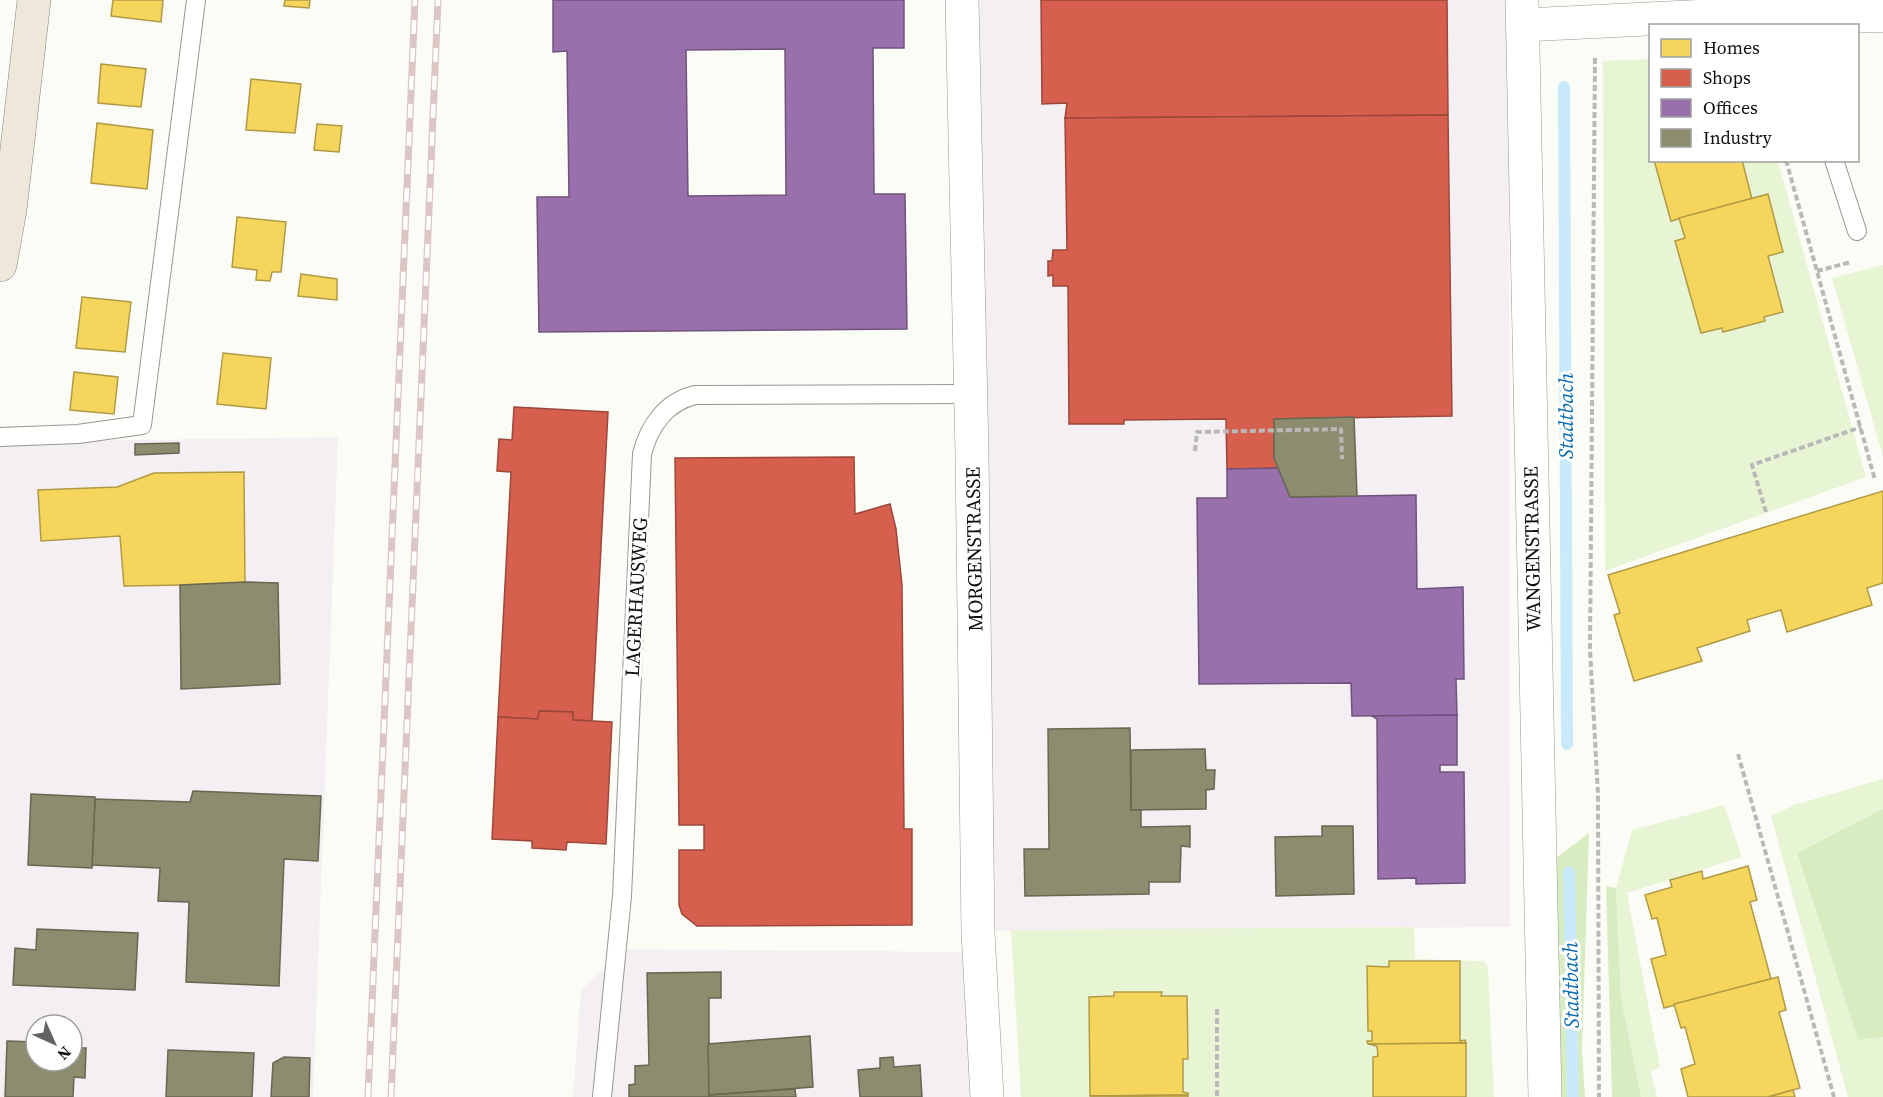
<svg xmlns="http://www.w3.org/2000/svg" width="1883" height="1097" font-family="'Source Serif 4',serif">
<rect width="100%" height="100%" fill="#fcfcf7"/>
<g fill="#f4eff3" fill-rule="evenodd">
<path d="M977 0H1509L1510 927 990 931Z"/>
<path d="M338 437 313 1097H0V442ZM36 1025H72V1061H36Z"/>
<path d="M624 949 970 952 976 1097H573L581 990Z"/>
</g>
<g fill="#e7f5d4">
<path d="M1650 59V160L1778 161 1866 477 1605 571 1603 61Z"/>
<path d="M1883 265V457L1832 278Z"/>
<path d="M1883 779V809L1797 854 1858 1040 1883 1037V1097H1848L1771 816 1794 805Z"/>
<path d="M1724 805 1742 857 1627 893 1660 1067 1651 1072 1657 1097H1641L1621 998 1616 888 1632 830Z"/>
<path d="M1414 927 1415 959 1484 961 1488 966 1494 1097H1466L1465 1041H1460L1459 961H1389V967L1367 966 1368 1031H1372V1041H1368V1046H1377L1378 1056 1373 1057V1097H1021L1011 930Z"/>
</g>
<g fill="#d7edc1">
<path d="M1883 809V1037L1858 1040 1797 853Z"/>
<path d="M1589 833 1582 1050 1585 1097H1552L1543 868Z"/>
<path d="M1606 886 1616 888 1621 998 1641 1097H1612Z"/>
</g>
<g fill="#f6d55c" stroke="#b19a45" stroke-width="1.5">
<path d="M113 0H163L161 22 111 16Z"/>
<path d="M285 0H310L309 8 284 6Z"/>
<path d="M101 64 146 69 141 107 98 103Z"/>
<path d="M251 79 301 84 295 133 246 130Z"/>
<path d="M97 123 153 130 147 189 91 183Z"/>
<path d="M317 124 342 126 339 152 314 150Z"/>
<path d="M1654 160H1742L1752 199 1671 221Z"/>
<path d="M1768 194 1783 252 1768 256 1783 312 1764 317 1765 321 1723 332 1722 328 1701 333 1675 241 1685 238 1679 218Z"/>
<path d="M237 217 286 222 281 272H272L270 281 256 280 257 270 232 267Z"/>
<path d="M301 274 337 279V300L298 296Z"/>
<path d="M82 297 131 302 125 352 76 348Z"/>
<path d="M223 353 271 358 266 409 217 404Z"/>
<path d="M74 372 118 377 114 414 70 410Z"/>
<path d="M244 472 245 584 124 586 120 536 41 541 38 490 117 487 154 473Z"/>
<path d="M1883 491V583L1867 588 1872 605 1787 632 1781 610 1747 620 1750 631 1697 648 1702 661 1634 681 1614 615 1620 613 1608 575Z"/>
<path d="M1748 866 1757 900 1750 902 1771 979 1664 1008 1651 959 1666 955 1657 918 1652 919 1645 895 1672 887 1670 880 1702 871 1703 879Z"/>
<path d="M1389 961H1460V1041L1465 1040 1466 1043 1368 1044 1367 1041H1372V1031H1368L1367 966 1389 967Z"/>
<path d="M1778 977 1786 1010 1779 1012 1800 1088 1768 1097H1688L1681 1069 1695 1064 1685 1027 1681 1028 1674 1004Z"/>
<path d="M1114 992H1162L1161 996H1187L1188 1059H1183V1092L1188 1093V1095L1090 1096 1089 997 1114 996Z"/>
<path d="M1466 1043V1097H1373V1057L1378 1056 1377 1046 1368 1044Z"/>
<path d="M1793 1090 1795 1097H1768Z"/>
<path d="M1188 1095V1097L1090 1096Z"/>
</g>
<g fill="#d6604d" stroke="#9b483b" stroke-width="1.5">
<path d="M1041 0H1447L1448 115 1065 118 1067 103 1042 104Z"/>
<path d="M1448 115 1452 416 1274 419V458L1279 468 1227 469 1226 419 1124 420V424H1069L1068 286H1053V275L1048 276V261H1052L1053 250H1067L1065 118Z"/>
<path d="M514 407 608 412 592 721 573 720V712L539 711 538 719 498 717 511 472 497 471 499 439 512 440Z"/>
<path d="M854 457 855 514 890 504 896 529 902 585 904 829H912V925L697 926 682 914 679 905V850H704V825H679L675 458Z"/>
<path d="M539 711 573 712V720L612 722 606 844 567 842 566 850 532 848V841L492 839 498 717 538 719Z"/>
</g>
<g fill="#9970ab" stroke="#70537c" stroke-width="1.5" fill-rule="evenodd">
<path d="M553 0H904V48H873L874 194H905L907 329 539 332 537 197H569L567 51 553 52ZM785 49 786 195 688 196 686 50Z"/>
<path d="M1279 468 1290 497 1416 495 1417 589 1463 587 1464 679H1456L1457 715 1352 716 1351 683 1199 684 1197 498H1227V469Z"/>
<path d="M1457 715V765H1440V772H1464L1465 883 1416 884V878L1378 879 1377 719 1372 716Z"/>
</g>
<g fill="#8c8c6e" stroke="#676752" stroke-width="1.5">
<path d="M1354 417 1357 496 1290 497 1274 458V419Z"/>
<path d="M179 443V453L135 455V444Z"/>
<path d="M245 582 278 583 280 684 181 689 180 585Z"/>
<path d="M1130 728 1131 810H1141V827L1190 826V847L1181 846 1180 882H1149V894L1025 896 1024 849H1049L1048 729Z"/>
<path d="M1205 749 1206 770H1215L1214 789 1206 790V809L1131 810V750Z"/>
<path d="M193 791 321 796 318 861 284 859 279 986 186 982 189 902 158 901 160 868 92 865 95 799 190 802Z"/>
<path d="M31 794 95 797 92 868 28 865Z"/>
<path d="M1322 826H1353L1354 894 1276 896 1275 837 1322 836Z"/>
<path d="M37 929 138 933 135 990 13 985 15 948 36 950Z"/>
<path d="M721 972V998H709V1097H629V1085L635 1084V1066L649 1065 647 973Z"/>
<path d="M810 1036 813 1087 709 1095 708 1044Z"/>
<path d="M7 1041 36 1042V1061H72V1048H86L85 1078 74 1077 73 1097H5Z"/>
<path d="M168 1050 254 1053 252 1097H166Z"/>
<path d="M284 1057 310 1058 309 1097H271L273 1063Z"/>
<path d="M893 1057 894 1067 920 1065 922 1097H860L858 1070 880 1068V1058Z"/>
<path d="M795 1089 796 1097H709V1095Z"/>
</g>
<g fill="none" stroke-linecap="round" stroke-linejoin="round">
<g stroke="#c8eafa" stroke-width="12">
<path d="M1564 87 1567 744"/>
<path d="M1569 872 1573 1097"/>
</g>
<g stroke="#969694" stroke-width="20">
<g id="service">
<path d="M1834 160 1857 231"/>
<path d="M0 437 78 434 142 425 196 0"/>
<path d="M602 1097 622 896 642 454C649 426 666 402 695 395L970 394"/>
</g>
</g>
<g stroke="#969694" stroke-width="34">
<g id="minor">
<path d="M962 0 972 454 978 932 987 1097"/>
<path d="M1522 0 1545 1097"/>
<path d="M1523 25 1729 15 1883 16"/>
</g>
</g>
<g stroke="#848481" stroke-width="34">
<path id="primary" d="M0 265 10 210 34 0"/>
</g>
<g stroke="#b9b9b8" stroke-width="4" stroke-dasharray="6 3" stroke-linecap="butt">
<path d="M1595 58 1590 649 1598 794 1599 1097"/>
<path d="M1786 160 1875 480"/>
<path d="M1817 271 1851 262"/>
<path d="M1195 451 1197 432 1341 429 1342 459"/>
<path d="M1766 512 1752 465 1861 427"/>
<path d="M1738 754 1834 1097"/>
<path d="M1217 1009V1097"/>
</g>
<use href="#service" stroke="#fffffe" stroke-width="18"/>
<use href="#minor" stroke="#fffffe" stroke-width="33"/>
<use href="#primary" stroke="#eee8da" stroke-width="33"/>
<g stroke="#dbc5c5" stroke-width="7">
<g id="rail">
<path d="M368 1097 415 0"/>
<path d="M391 1097 438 0"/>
</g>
</g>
<use href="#rail" stroke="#fff" stroke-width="4.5" stroke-dasharray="14" stroke-linecap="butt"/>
</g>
<g text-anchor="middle" stroke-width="6" stroke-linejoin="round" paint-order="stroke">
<g font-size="20" fill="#101010" stroke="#fff">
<text transform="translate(974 549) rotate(-91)" y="7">MORGENSTRASSE</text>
<text transform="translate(1532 549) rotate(-91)" y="7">WANGENSTRASSE</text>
<text transform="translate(636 597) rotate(-87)" y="7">LAGERHAUSWEG</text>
</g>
<g font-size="21" font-style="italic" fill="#0a6bb1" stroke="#fff">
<text transform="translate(1566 416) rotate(-90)" y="7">Stadtbach</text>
<text transform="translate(1571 985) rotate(-91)" y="7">Stadtbach</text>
</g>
</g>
<rect x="1649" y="24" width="210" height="138" fill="#ffffff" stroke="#9f9f9f" stroke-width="1.5"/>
<rect x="1661" y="39" width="30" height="18" fill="#f6d55c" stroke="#9f9f9f" stroke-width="1.5"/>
<text x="1703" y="54" font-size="18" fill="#101010">Homes</text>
<rect x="1661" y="69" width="30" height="18" fill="#d6604d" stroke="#9f9f9f" stroke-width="1.5"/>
<text x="1703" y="84" font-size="18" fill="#101010">Shops</text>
<rect x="1661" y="99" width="30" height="18" fill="#9970ab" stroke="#9f9f9f" stroke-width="1.5"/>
<text x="1703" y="114" font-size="18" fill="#101010">Offices</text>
<rect x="1661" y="129" width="30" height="18" fill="#8c8c6e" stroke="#9f9f9f" stroke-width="1.5"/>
<text x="1703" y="144" font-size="18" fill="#101010">Industry</text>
<g transform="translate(54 1043) rotate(135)"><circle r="28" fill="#ffffff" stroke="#9f9f9f" stroke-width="1.5"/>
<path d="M0-4.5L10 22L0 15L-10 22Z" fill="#636361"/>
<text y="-9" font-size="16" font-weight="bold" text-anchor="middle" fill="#101010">N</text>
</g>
</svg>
